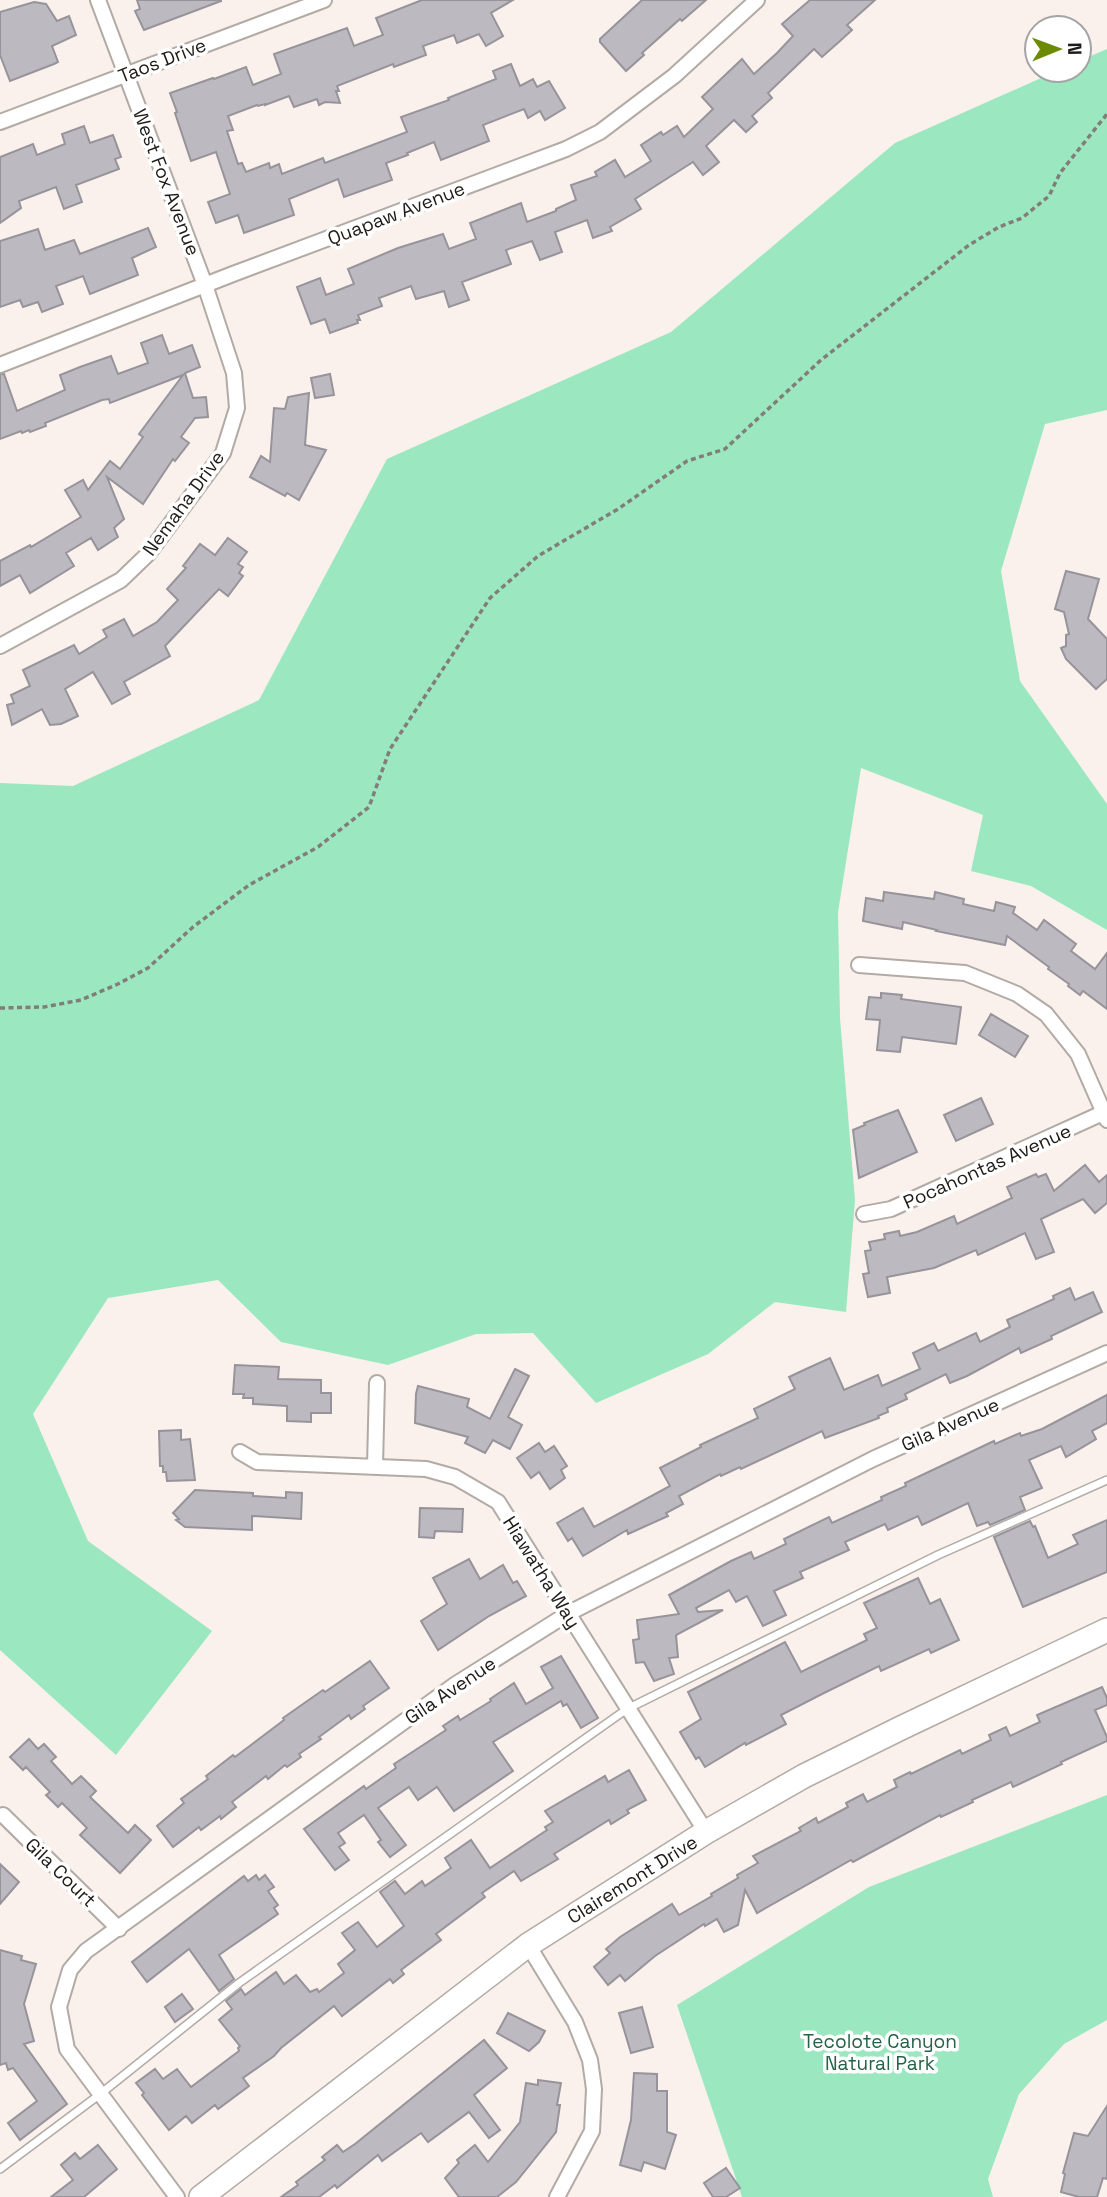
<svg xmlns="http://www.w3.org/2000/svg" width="1107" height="2197" font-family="'Space Grotesk',sans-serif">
<rect width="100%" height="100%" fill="#faf1ec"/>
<g fill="#9ae7c0">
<path d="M1107 49V410L1045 424 1001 571 1020 681 1107 804V930L1031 886 971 871 983 815 861 768 838 912 840 1018 855 1200 846 1312 775 1302 708 1354 596 1403 533 1333 476 1334 388 1365 281 1342 218 1280 108 1298 33 1414 88 1541 212 1631 116 1755 0 1650V783L73 786 259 700 387 459 671 332 895 143 1059 70H1079V61Z"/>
<path d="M1107 1795V2020L1064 2044 1019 2094 988 2179 993 2197H742L677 2005 869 1887Z"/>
</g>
<g fill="#bdb9c0" stroke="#97939a" stroke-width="2">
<path d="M137 0H221V1L144 30 135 11 140 9Z"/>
<path d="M422 0H513L491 13 503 36 486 46 479 34 457 43 454 35 423 46 426 55 394 67 393 64 337 86 339 91H336L340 103 325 102 319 105 317 99 294 107 289 96 265 105V104L258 106 257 105 228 116 233 130 227 131 238 164 242 163 246 172 269 163 270 168 279 164 282 174 323 158 325 163 407 132 401 117 449 100 448 98 496 79 493 71 511 64 520 86 533 79 537 87 549 81 565 108 545 120 540 111 528 118 524 109 483 125 489 141 441 160 434 142 407 153 408 155 386 163 392 180 344 197 338 179 289 199 294 215 244 233 238 215 216 223 208 202 230 194 216 152 191 161 175 113 177 112 170 93 213 78 214 79 246 67 253 85 281 74 274 54 347 28 354 46 383 35 376 18Z"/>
<path d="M642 0H706L682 21 680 19 642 53 644 55 626 71 600 42V39Z"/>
<path d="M810 0H875L847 25 852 30 840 41 822 57 814 49 768 93 772 98 752 116 757 122 746 132 734 120 706 146 719 162 703 175 693 162 635 199 641 209 610 227 612 231 593 238 587 220 555 232 562 252 540 260 532 241 506 250 511 264 462 282 469 300 449 307 444 291 416 299 411 286 379 298 382 306 358 315 360 320H357L358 323 330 333 325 319 311 324 297 287 320 278 326 295 354 284 348 269 398 248 443 234 449 249 476 239 470 223 521 203 527 222 556 211V209L576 200 571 185 597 176 595 172 615 160 625 177 651 161 641 145 661 132 663 135 677 126 684 137 713 109 702 97 742 59 754 74 777 53 793 36 782 24Z"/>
<path d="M34 2 46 4 57 21 69 16 76 35 52 46 58 62 54 64 10 81 0 55V12Z"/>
<path d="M84 126 90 143 113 135 121 157 115 159 119 169 76 185 82 202 64 209 56 187 19 201 21 208 0 223V157L33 144 37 155 65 144 62 134Z"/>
<path d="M148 228 156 247 132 258 138 275 90 294 83 276 56 286 63 304 42 312 38 302 23 307 20 300 0 307V241L38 229 45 250 74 240 80 254Z"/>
<path d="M162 335 169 354 192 345 200 367 185 373 193 398 206 397 208 417 195 418 181 437 189 443 175 461 173 459 143 504 107 477 124 519 114 528 118 537 98 550 91 538 66 553 74 566 30 593 20 575 0 586V561L30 545 31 547 81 517 65 490 83 480 88 490 110 461 120 469 143 437 139 434 183 375 110 403 109 399 102 400 45 423 46 426 30 432 29 430 22 433 21 431 0 439V374H4L17 411 65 390 60 375 80 367 111 356 118 374 148 363 141 343Z"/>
<path d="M330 374 334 395 315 398 311 378Z"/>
<path d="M309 393 305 445 326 450 299 500 287 493 285 496 250 477 261 456 270 462 274 408 285 409 288 397Z"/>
<path d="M228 538 247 552 238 564 243 567 239 573 243 576 228 596 219 589 165 646 170 656 124 682 130 694 112 704 93 672 65 689 78 716 61 724 50 725 42 709 12 725 7 705 14 703 11 695 30 686 23 670 74 645 79 654 107 637 103 630 124 619 133 636 157 622 178 600 167 589 186 568 183 566 200 544 215 555Z"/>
<path d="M1066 571 1099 579 1088 619 1107 639V679L1096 689 1066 659 1061 648 1066 646V635L1069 634 1064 612 1055 609Z"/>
<path d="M884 892 934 899 935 892 964 899 963 904 994 911 996 902 1015 907 1013 913 1037 930 1044 920 1076 944 1071 951 1095 969 1107 953V1009L1083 991 1080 995 1068 986 1069 984 1048 969 1049 967 1007 936 1005 945 936 931 937 930 903 922 902 929 863 921 866 898 883 901Z"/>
<path d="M881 993 902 995 901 999 961 1007 956 1044 902 1037 900 1052 877 1050 880 1020 866 1019 869 997 881 998Z"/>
<path d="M991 1014 1028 1036 1015 1057 979 1035Z"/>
<path d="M981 1098 993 1124 956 1141 944 1115Z"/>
<path d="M898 1110 917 1152 859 1178 853 1130 865 1125 864 1123Z"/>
<path d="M1085 1165 1099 1182 1107 1175V1203L1095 1213 1083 1199 1041 1219 1054 1252 1036 1259 1025 1233 978 1255 976 1250 934 1268 887 1277 890 1293 868 1297 863 1274 869 1273 865 1251 871 1250 869 1242 885 1239 884 1234 899 1231 900 1236 917 1232 954 1216 957 1224 1012 1198 1007 1187 1036 1174 1038 1177 1046 1174 1054 1191Z"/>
<path d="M1070 1288 1075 1300 1093 1292 1102 1312 1051 1336 1052 1339 1021 1353 1019 1348 967 1376 950 1383 946 1374 905 1394 907 1399 887 1408 888 1412 878 1416 879 1418 825 1438 822 1431 741 1469 740 1467 721 1476 720 1474 679 1496 683 1504 666 1513 668 1516 628 1534 627 1530 583 1556 572 1538 568 1541 557 1523 583 1508 594 1527 670 1486 660 1468 701 1447 700 1445 758 1418 754 1409 795 1389 789 1377 806 1369 830 1358 844 1390 878 1375 882 1386 920 1369 913 1353 934 1343 938 1351 976 1333 980 1342 1010 1327 1007 1320 1054 1299 1053 1296Z"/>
<path d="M235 1365 279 1367 278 1379 321 1380V1393H331V1413H311V1422L287 1421V1406L253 1404V1398H243L244 1394H233Z"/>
<path d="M515 1369 529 1376 508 1417 522 1425 510 1449 493 1440 485 1453 465 1443 468 1437 415 1423 416 1394 418 1386 469 1399 467 1407 490 1419Z"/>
<path d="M1107 1395V1423L1092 1431 1096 1439 1066 1457 1061 1446 1029 1460 1042 1488 1020 1497 1025 1510 990 1525 988 1522 977 1526 968 1503 922 1525 918 1516 888 1530 885 1524 845 1542 849 1550 800 1572 803 1578 774 1591 786 1615 763 1626 747 1596 736 1602 729 1590 696 1608 698 1612 723 1610 676 1635 678 1657 669 1658 674 1674 654 1681 644 1662 636 1663 633 1640 639 1639 637 1620 679 1614 669 1595 731 1561 751 1552 754 1559 786 1544 784 1539 829 1517 832 1523 882 1500 881 1497 906 1486 905 1483 994 1441 995 1444 1020 1433 1021 1436 1042 1429Z"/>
<path d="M181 1430V1440L190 1439 195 1480 167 1481 166 1472H163V1466H160L159 1431Z"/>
<path d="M539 1443 545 1452 554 1446 567 1466 561 1470 565 1478 550 1489 539 1472 531 1478 517 1458Z"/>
<path d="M195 1490 253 1493V1496L286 1498V1492L302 1493 301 1519 252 1516V1530L185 1527 176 1520 179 1519 173 1513Z"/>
<path d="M420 1508 463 1509 462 1532 435 1531 434 1538 419 1537Z"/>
<path d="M1107 1520V1572L1023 1607 994 1537 1030 1521 1033 1527 1035 1526 1048 1558 1078 1544 1073 1535Z"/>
<path d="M469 1559 480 1579 503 1565 513 1583 517 1581 526 1596 489 1616 438 1650 421 1621 447 1604 433 1578Z"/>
<path d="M918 1578 930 1604 940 1599 959 1640 931 1653 929 1649 881 1671 879 1666 824 1693 781 1715 786 1724 746 1745 745 1743 705 1767 699 1757 696 1759 680 1732 701 1719 688 1692 785 1642 801 1672 867 1640 864 1634 877 1628 864 1603Z"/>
<path d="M561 1656 598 1718 581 1728 567 1704 563 1706 561 1701 493 1742 513 1771 454 1811 437 1787 418 1800 409 1787 378 1808 406 1845 390 1857 378 1842 381 1840 364 1815 338 1833 345 1843 339 1847 349 1860 335 1870 304 1829 364 1786 366 1789 396 1768 394 1764 446 1730 443 1726 458 1716 460 1720 491 1701 490 1699 514 1683 526 1704 553 1688 541 1667Z"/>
<path d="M370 1661 389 1688 363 1706 365 1709 351 1719 349 1715 319 1737 321 1739 299 1754 301 1757 287 1767 285 1765 268 1779 266 1776 232 1802 236 1807 221 1819 220 1816 201 1830 199 1827 173 1847 157 1826 184 1803 181 1799 208 1779 206 1776 233 1755 235 1757 284 1720 283 1718 323 1690 325 1692Z"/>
<path d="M1102 1687 1107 1698V1705L1095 1710 1107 1737V1741L1061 1762 1062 1764 1013 1787 1011 1782 972 1800 973 1802 941 1817 940 1815 853 1862 851 1860 757 1913 745 1890 738 1925 724 1932 717 1919 705 1926 704 1924 655 1956 625 1981 620 1975 608 1985 594 1967 610 1953 606 1949 620 1937 672 1904 679 1915 712 1896 711 1894 738 1878 737 1875 758 1863 753 1856 801 1831 799 1828 816 1818 818 1823 848 1807 846 1803 863 1794 867 1802 897 1787 894 1780 910 1772 911 1774 960 1750 962 1754 991 1740 989 1735 1006 1727 1010 1736 1040 1722 1037 1715Z"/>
<path d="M29 1739 38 1749 44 1744 56 1757 51 1761 72 1784 81 1776 96 1791 90 1797 128 1833 135 1825 151 1840 120 1873 80 1835 87 1828 62 1803 58 1807 46 1795 50 1792 26 1767 23 1770 10 1757Z"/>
<path d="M629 1770 646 1800 627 1810 629 1813 611 1824 609 1820 554 1854 558 1859 521 1881 514 1871 482 1893 485 1897 436 1934 441 1940 401 1970 404 1974 393 1983 390 1979 342 2016 334 2006 281 2048 274 2056 243 2078 249 2086 218 2109 215 2105 192 2123 186 2116 169 2130 142 2095 144 2093 136 2083 155 2069 163 2079 177 2069 191 2087 239 2051 238 2048 240 2046 219 2020 232 2009 226 2001 241 1989 245 1995 276 1972 284 1984 296 1975 310 1992 317 1989 319 1992 344 1973 338 1964 355 1950 342 1933 358 1922 377 1947 404 1926 380 1892 395 1881 405 1894 422 1881 425 1886 451 1868 445 1858 471 1840 490 1868 547 1830 545 1827 553 1822 545 1811 605 1776 608 1782Z"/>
<path d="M0 1864 19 1882 0 1904Z"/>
<path d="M256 1875 259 1880 265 1875 274 1887 268 1891 278 1905 274 1908 278 1914 219 1955 234 1979 219 1991 189 1949 147 1982 132 1962 244 1876 248 1881Z"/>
<path d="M0 1950 22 1956 21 1960 36 1964 24 2004 34 2041 24 2044 67 2104 20 2140 8 2123 37 2101 13 2068 8 2070 6 2063 0 2065Z"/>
<path d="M182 1994 193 2009 175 2022 165 2007Z"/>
<path d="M642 2007 653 2047 631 2053 619 2013Z"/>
<path d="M508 2013 545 2031 539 2042 529 2051 497 2033Z"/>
<path d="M484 2040 507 2068 474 2095 500 2130 489 2138 469 2112 428 2142 421 2133 382 2161 378 2155 337 2188 335 2185 319 2197H281L298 2185 296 2182 325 2160 322 2157 337 2145 343 2152 355 2144Z"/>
<path d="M634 2073 657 2074V2091H667V2132L676 2135 665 2169 644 2162 641 2171 620 2165 631 2120Z"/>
<path d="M538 2080 561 2083 557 2105H560L556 2132 516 2182 497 2197H459L445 2178 459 2163 457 2160 475 2145 488 2162 520 2122 526 2083 538 2085Z"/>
<path d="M1107 2106V2179L1103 2178 1097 2197H1079L1061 2192 1065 2174 1063 2173 1074 2133 1088 2136Z"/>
<path d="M98 2145 117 2169 84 2197H51L73 2180 61 2165 75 2153 80 2159Z"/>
<path d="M726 2168 740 2188 726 2197H713L704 2183Z"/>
</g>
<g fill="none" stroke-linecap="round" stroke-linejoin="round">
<g stroke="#b2aaa5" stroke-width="10">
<path id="lane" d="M0 2169 99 2095 239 1983 627 1709 938 1555 1107 1480"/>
</g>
<g stroke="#b2aaa5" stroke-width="18">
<g id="street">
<path d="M0 122 324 0"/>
<path d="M0 365 233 274 566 149 600 132 674 76 757 0"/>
<path d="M0 646 121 580 149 553 223 453 237 408 234 373 205 285 98 0"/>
<path d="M859 965 965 973 1017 994 1046 1014 1078 1054 1107 1120"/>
<path d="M864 1214 891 1209 1107 1111"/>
<path d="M240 1452 257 1462 426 1469 455 1477 498 1502 706 1832"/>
<path d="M375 1466 377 1383"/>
<path d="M3 1815 119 1929"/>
<path d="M528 1945 575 2022 590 2060 594 2089 592 2131 557 2197"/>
<path d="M177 2197 67 2049 59 2007 70 1970 86 1951 456 1684 569 1613 873 1459 1107 1353"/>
</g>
</g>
<g stroke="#b2aaa5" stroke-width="26">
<path id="primary" d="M201 2197 528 1945 706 1832 804 1776 901 1728 1107 1630"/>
</g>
<path stroke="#837d7a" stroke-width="3.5" stroke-dasharray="5 3.5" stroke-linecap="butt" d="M0 1008 44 1007 81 1000 118 984 148 968 193 927 249 885 318 847 369 807 390 749 490 598 538 556 618 509 687 461 725 449 821 360 969 245 999 227 1022 218 1049 196 1060 173 1107 114"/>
<use href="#lane" stroke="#fff" stroke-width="7"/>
<use href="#street" stroke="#fff" stroke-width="14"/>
<use href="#primary" stroke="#fff" stroke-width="23"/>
</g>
<g text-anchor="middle" stroke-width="7" stroke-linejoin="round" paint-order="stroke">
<g font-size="19" fill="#1d1a18" stroke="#fff">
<text transform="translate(162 60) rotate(-21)" y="7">Taos Drive</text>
<text transform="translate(167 182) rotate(69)" y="7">West Fox Avenue</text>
<text transform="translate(396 213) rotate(-21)" y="7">Quapaw Avenue</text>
<text transform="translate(183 503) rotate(-54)" y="7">Nemaha Drive</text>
<text transform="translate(987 1166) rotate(-24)" y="7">Pocahontas Avenue</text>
<text transform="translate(950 1424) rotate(-24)" y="7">Gila Avenue</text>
<text transform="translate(542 1572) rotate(58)" y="7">Hiawatha Way</text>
<text transform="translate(450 1690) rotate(-34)" y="7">Gila Avenue</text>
<text transform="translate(61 1872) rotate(44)" y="7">Gila Court</text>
<text transform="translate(632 1879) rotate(-32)" y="7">Clairemont Drive</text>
</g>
<g font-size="19" fill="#246348" stroke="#fff">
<text x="880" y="2048">Tecolote Canyon<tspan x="880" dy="22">Natural Park</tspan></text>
</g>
</g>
<g transform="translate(1058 49) rotate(89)"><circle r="33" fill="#ffffff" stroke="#a5a3a3" stroke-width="2"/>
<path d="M0-5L12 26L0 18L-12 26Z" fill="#6d8a03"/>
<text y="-10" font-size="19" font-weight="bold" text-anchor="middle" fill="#1d1a18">N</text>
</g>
</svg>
